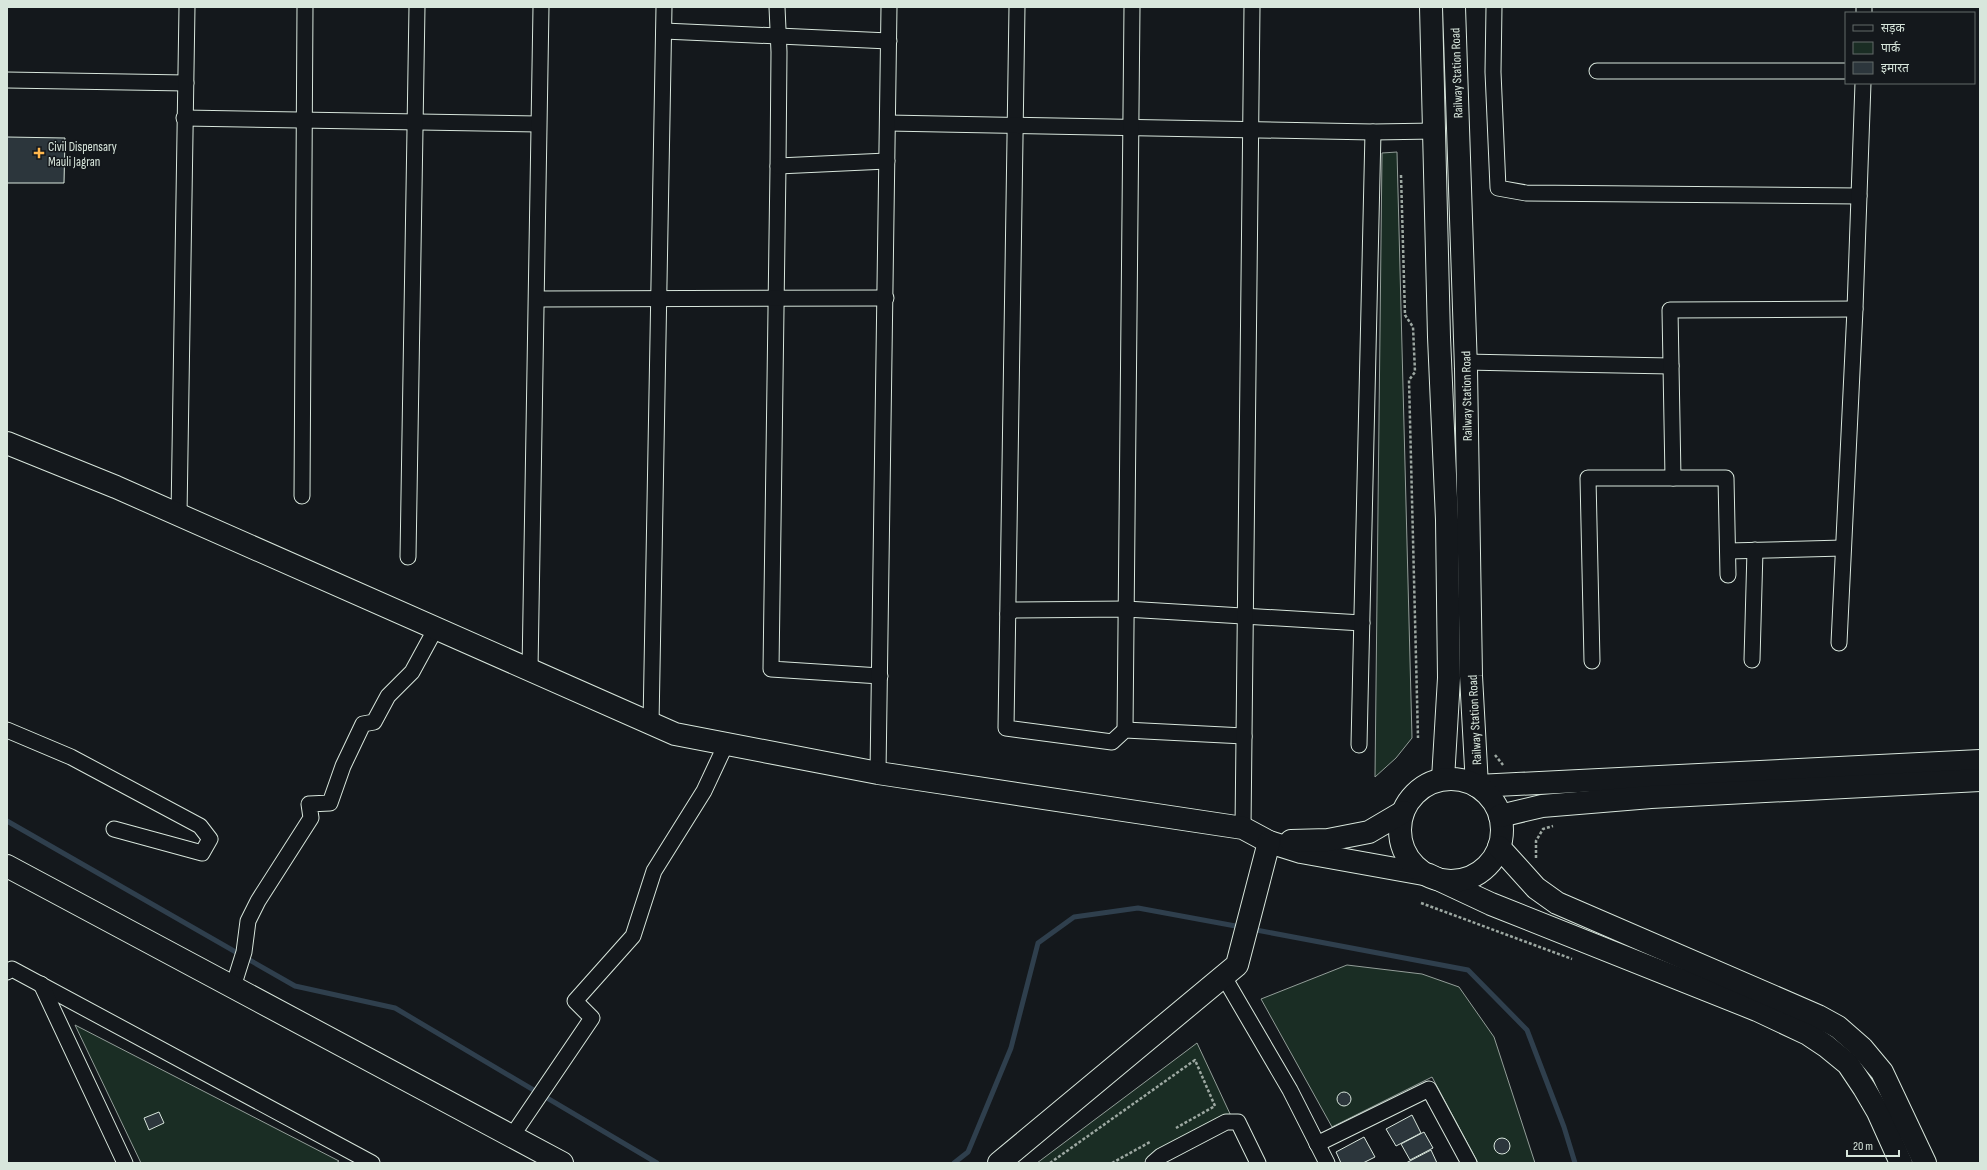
<svg xmlns="http://www.w3.org/2000/svg" width="1987" height="1170" font-family="'Sofia Sans Condensed','Noto Sans Devanagari',sans-serif">
<rect width="100%" height="100%" fill="#14181c"/>
<g fill="#1a2d24" stroke="#939e99">
<path d="M1397 152 1412 738 1396 758 1375 777 1382 153Z"/>
<path d="M1347 965 1422 974 1459 987 1494 1037 1535 1163H1478L1432 1077 1332 1127 1261 999Z"/>
<path d="M75 1025 339 1161 336 1163H141Z"/>
<path d="M1197 1043 1232 1118 1146 1163H1037Z"/>
</g>
<g fill="none" stroke-linecap="round" stroke-linejoin="round">
<g stroke="#2f3f4d" stroke-width="5">
<path d="M7 821 295 986 395 1008 657 1163"/>
<path d="M1251 929 1468 970 1527 1030 1564 1127 1575 1163"/>
<path d="M954 1163 968 1152 1011 1048 1038 943 1074 917 1138 908 1241 927"/>
</g>
</g>
<g fill="#2c363c" stroke="#d8e6dc">
<path d="M7 137 65 138 64 183H7Z"/>
<circle cx="1344" cy="1099" r="7"/>
<path d="M159 1112 164 1123 149 1130 144 1118Z"/>
<path d="M1412 1115 1421 1133 1396 1146 1386 1129Z"/>
<path d="M1424 1132 1433 1148 1410 1160 1401 1144Z"/>
<path d="M1364 1137 1375 1157 1363 1163H1341L1336 1152Z"/>
<circle cx="1502" cy="1146" r="8"/>
<path d="M1431 1150 1437 1163H1406Z"/>
</g>
<g fill="none" stroke-linecap="round" stroke-linejoin="round">
<g stroke="#d8e6dc" stroke-width="17">
<g id="street">
<path d="M777 7 779 52 778 166 771 669 880 676"/>
<path d="M1017 7 1006 728 1112 742 1125 730 1244 736V737"/>
<path d="M1494 7 1493 72 1498 188 1526 193 1859 196"/>
<path d="M1864 13V7"/>
<path d="M664 31 889 41"/>
<path d="M1597 71H1846"/>
<path d="M7 80 186 83"/>
<path d="M184 118 538 124"/>
<path d="M888 123 1373 132 1435 131"/>
<path d="M778 166 887 161"/>
<path d="M537 299 886 298"/>
<path d="M1465 362 1671 366"/>
<path d="M1673 478 1670 310 1855 309"/>
<path d="M302 496 305 7"/>
<path d="M179 515 187 7"/>
<path d="M1728 551 1843 548"/>
<path d="M408 557 417 7"/>
<path d="M1008 614 1014 610 1126 609 1362 623"/>
<path d="M1839 643 1855 309 1863 83"/>
<path d="M1752 660 1755 550"/>
<path d="M1592 661 1588 478H1726L1728 575"/>
<path d="M530 670 541 7"/>
<path d="M651 724 664 7"/>
<path d="M7 730 71 757 200 826 210 839 202 853 114 829"/>
<path d="M1125 730 1132 7"/>
<path d="M1359 745 1373 132"/>
<path d="M878 773 889 7"/>
<path d="M1243 828 1252 7"/>
<path d="M7 972 12 969 372 1163"/>
<path d="M1224 977 1290 1090 1327 1163"/>
<path d="M41 984 125 1163"/>
<path d="M233 987 244 952 248 921 258 901 311 818 309 804 330 803 343 766 363 724 374 722 388 696 412 672 436 628"/>
<path d="M512 1136 592 1018 575 1001 633 936 654 871 704 791 726 744"/>
<path d="M1317 1144 1429 1089 1469 1163"/>
<path d="M1153 1163 1161 1156 1226 1122H1238L1258 1163"/>
</g>
</g>
<g stroke="#d8e6dc" stroke-width="24">
<g id="secondary">
<path d="M1431 7 1439 337 1447 520 1449 678 1443 779"/>
<path d="M1454 7 1466 369 1471 676 1477 786 1980 761"/>
<path d="M7 443 116 487 675 734 878 773 1243 828 1269 842 1301 852 1429 875 1491 904 1757 1010 1808 1034 1826 1046 1848 1064 1864 1088 1878 1112 1901 1163"/>
<circle cx="1451" cy="830" r="51"/>
<path d="M1500 816 1542 806 1651 797 1980 780"/>
<path d="M1291 841 1328 840 1369 832 1403 812"/>
<path d="M1499 847 1536 888 1557 903 1818 1016 1838 1027 1862 1048 1882 1072 1925 1163"/>
<path d="M7 866 562 1163"/>
<path d="M999 1163 1237 965 1269 842"/>
</g>
</g>
<g stroke="#9da8a2" stroke-width="2.5" stroke-dasharray="3 2" stroke-linecap="butt">
<path d="M1401 175 1405 315 1413 327 1415 372 1409 380 1418 738"/>
<path d="M1495 755 1503 765"/>
<path d="M1536 858V841L1543 829 1553 826"/>
<path d="M1421 903 1572 959"/>
<path d="M1050 1163 1195 1060 1215 1106 1176 1128"/>
<path d="M1112 1163 1150 1142"/>
</g>
<use href="#street" stroke="#14181c" stroke-width="15"/>
<use href="#secondary" stroke="#14181c" stroke-width="22"/>
</g>
<path fill="#ffb74d" stroke="#14181c" stroke-width="1.5" d="M37 147h4v4h4v4h-4v4h-4v-4h-4v-4h4z"/>
<g text-anchor="middle" stroke-width="3" stroke-linejoin="round" paint-order="stroke">
<g font-size="13" fill="#d8e6dc" stroke="#14181c">
<text transform="translate(1456 73) rotate(-92)" y="5">Railway Station Road</text>
<text transform="translate(1466 396) rotate(-91)" y="5">Railway Station Road</text>
<text transform="translate(1474 720) rotate(-93)" y="5">Railway Station Road</text>
</g>
<g font-size="13" fill="#d8e6dc" stroke="#14181c" text-anchor="start">
<text x="48" y="151">Civil Dispensary<tspan x="48" dy="15">Mauli Jagran</tspan></text>
</g>
</g>
<rect width="1987" height="1170" fill="none" stroke="#d8e6dc" stroke-width="16"/>
<rect x="1845" y="12" width="130" height="72" fill="#14181c" stroke="#626a69"/>
<rect x="1853" y="25" width="20" height="6" fill="#14181c" stroke="#626a69"/>
<text x="1881" y="32" font-size="12" fill="#d8e6dc">सड़क</text>
<rect x="1853" y="42" width="20" height="12" fill="#1a2d24" stroke="#626a69"/>
<text x="1881" y="52" font-size="12" fill="#d8e6dc">पार्क</text>
<rect x="1853" y="62" width="20" height="12" fill="#2c363c" stroke="#626a69"/>
<text x="1881" y="72" font-size="12" fill="#d8e6dc">इमारत</text>
<path d="M1847 1150v6h52v-6" fill="none" stroke="#d8e6dc" stroke-width="2"/>
<text x="1853" y="1150" font-size="12" fill="#d8e6dc" stroke="#14181c" stroke-width="3" paint-order="stroke">20 m</text>
</svg>
